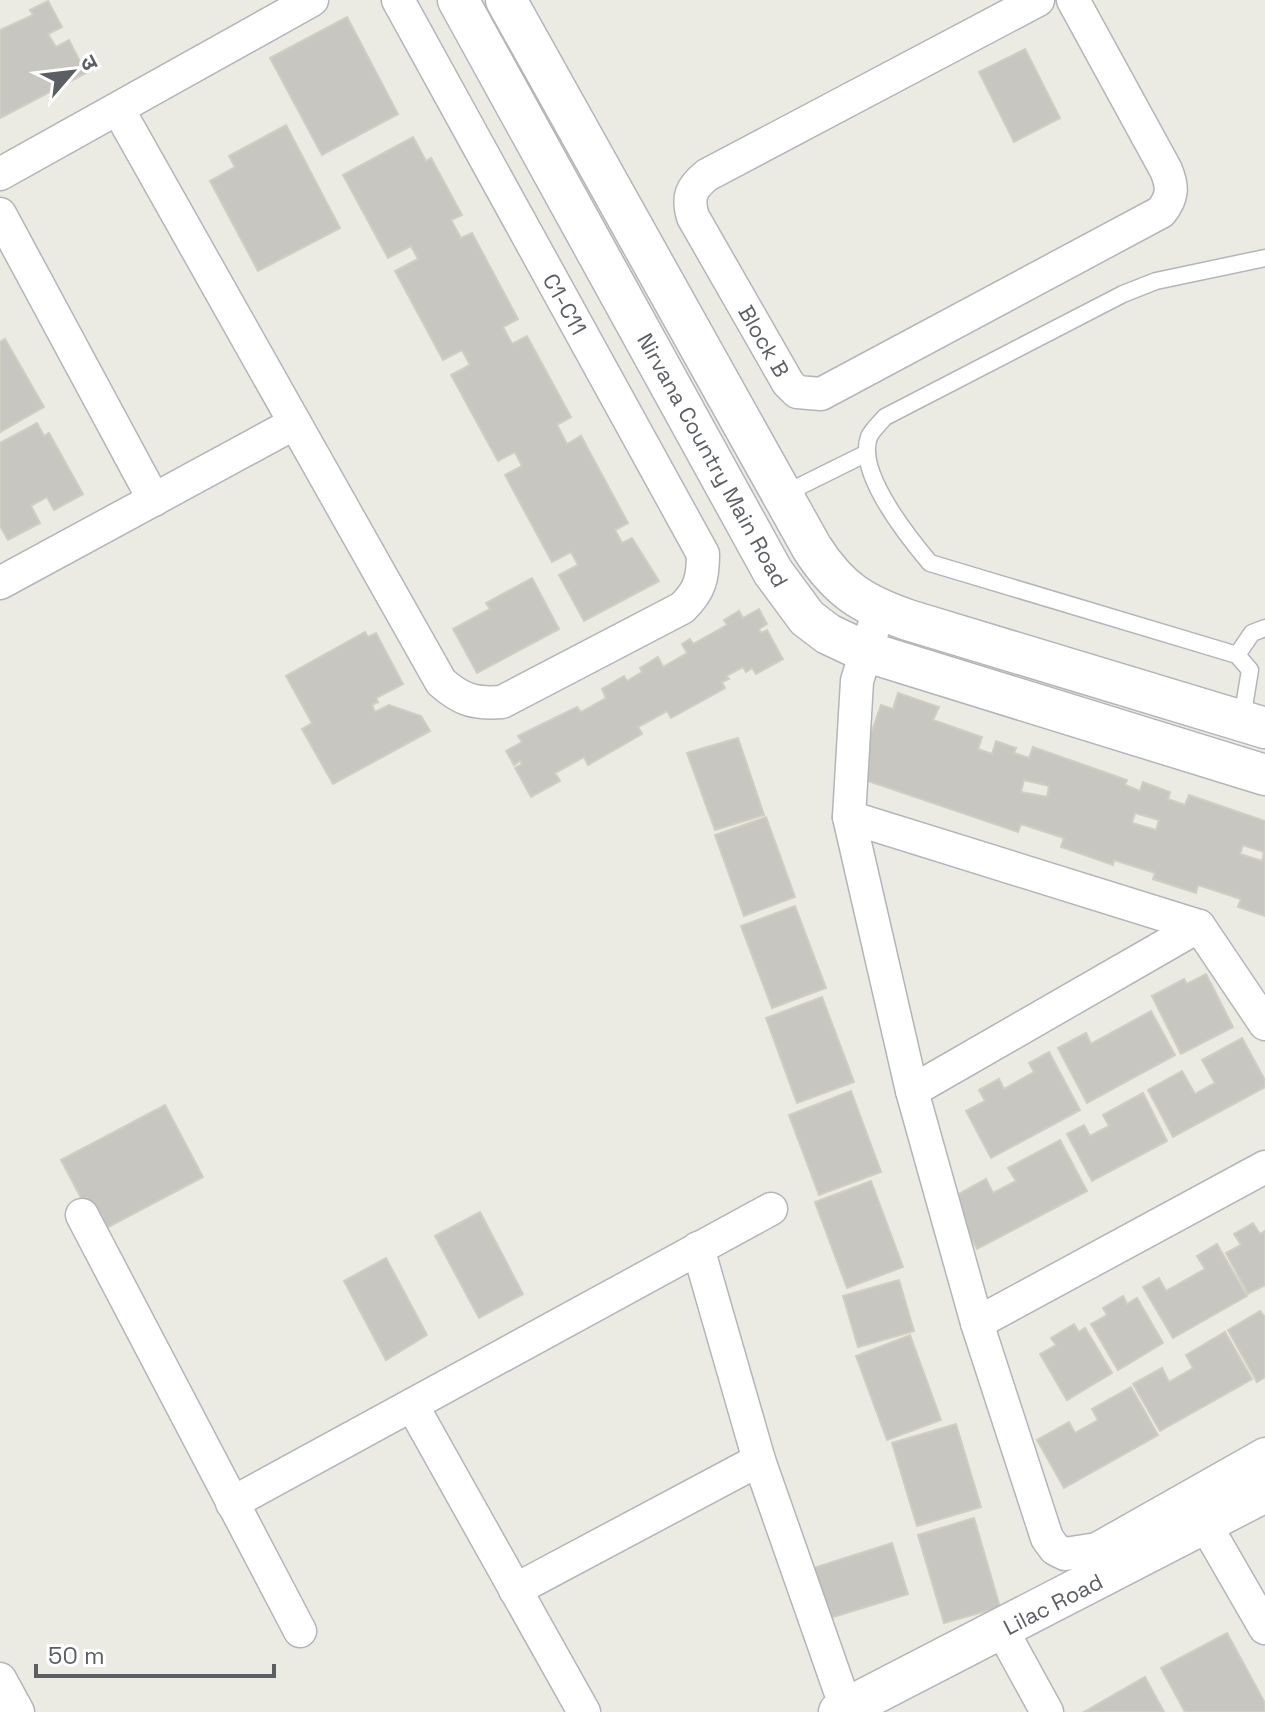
<svg xmlns="http://www.w3.org/2000/svg" width="1265" height="1712" font-family="'Space Grotesk','Noto Sans Devanagari',sans-serif">
<rect width="100%" height="100%" fill="#ecebe3"/>
<g fill="#c8c6c0" stroke="#d0cdc2" stroke-width="2" fill-rule="evenodd">
<path d="M48 1 62 27 48 34 56 47 69 40 86 73 0 118V30L33 15 30 10Z"/>
<path d="M347 17 398 114 322 155 270 58Z"/>
<path d="M1025 49 1060 118 1014 142 979 72Z"/>
<path d="M286 125 340 228 258 271 210 181 235 167 229 156Z"/>
<path d="M413 137 426 161 431 158 462 215 451 220 461 238 472 233 518 319 503 327 512 344 527 336 571 417 557 425 567 444 581 436 628 523 615 530 622 543 632 538 659 581 584 621 559 575 578 565 571 552 552 562 505 475 522 466 515 452 498 461 451 375 470 365 462 350 443 360 395 271 418 259 411 246 388 258 343 175Z"/>
<path d="M5 339 44 407 0 432V342Z"/>
<path d="M37 423 44 436 49 433 83 494 54 510 47 497 31 506 40 523 8 540 0 526V443Z"/>
<path d="M532 578 559 629 477 673 453 629 490 609 486 603Z"/>
<path d="M759 609 767 624 759 629 761 633 767 630 783 659 756 674 752 668 746 672 743 667 726 676 729 679 722 682 725 688 671 718 667 711 638 727 642 734 588 765 584 757 555 773 560 781 531 797 515 768 522 764 520 761 514 765 506 751 522 742 518 736 577 707 581 712 606 698 602 689 624 676 627 681 642 672 640 668 658 657 663 667 687 653 682 644 690 639 693 644 727 625 724 620 739 611 743 618Z"/>
<path d="M365 632 368 637 376 633 403 684 376 698 378 702 372 705 375 712 389 705 421 716 430 731 333 784 302 729 312 723 286 676Z"/>
<path d="M898 693 939 707 933 720 982 737 978 749 992 754 996 741 1016 748 1014 753 1029 758 1033 747 1127 780 1125 785 1140 791 1143 782 1170 792 1168 799 1185 805 1189 795 1265 821V916L1238 907 1241 899 1198 885 1196 893 1153 879 1155 873 1114 860 1113 865 1061 847 1064 838 1021 824 1018 832 856 777 881 705 893 709ZM1024 780 1049 786 1047 797 1021 792ZM1135 813 1159 820 1156 830 1132 823ZM1243 845 1264 852 1262 861 1240 854Z"/>
<path d="M738 738 764 815 715 830 687 753Z"/>
<path d="M766 817 795 897 744 916 715 835Z"/>
<path d="M795 906 826 988 772 1008 741 926Z"/>
<path d="M1206 974 1233 1027 1181 1054 1152 996 1184 979 1187 984Z"/>
<path d="M822 997 854 1082 797 1103 766 1018Z"/>
<path d="M1151 1011 1175 1055 1087 1103 1058 1048 1086 1033 1091 1044Z"/>
<path d="M1242 1038 1265 1080V1087L1173 1137 1148 1090 1182 1071 1195 1094 1215 1083 1202 1060Z"/>
<path d="M1049 1052 1080 1110 991 1158 966 1111 985 1101 979 1090 999 1079 1004 1089 1034 1072 1029 1063Z"/>
<path d="M851 1091 881 1172 819 1195 789 1115Z"/>
<path d="M1143 1093 1167 1141 1092 1181 1067 1134 1084 1125 1090 1136 1109 1126 1103 1115Z"/>
<path d="M165 1105 203 1177 99 1232 61 1160Z"/>
<path d="M1060 1140 1087 1191 977 1249 950 1199 986 1179 993 1193 1016 1181 1008 1168Z"/>
<path d="M871 1181 903 1267 847 1288 815 1202Z"/>
<path d="M480 1212 523 1294 479 1318 435 1236Z"/>
<path d="M1253 1223 1260 1234 1265 1231V1285L1248 1294 1226 1253 1241 1245 1234 1234Z"/>
<path d="M1217 1244 1247 1296 1173 1338 1143 1287 1159 1278 1166 1291 1205 1269 1197 1256Z"/>
<path d="M386 1258 427 1335 386 1360 344 1281Z"/>
<path d="M899 1280 914 1331 858 1347 843 1296Z"/>
<path d="M1123 1296 1127 1304 1137 1298 1163 1343 1118 1370 1091 1324 1107 1315 1103 1308Z"/>
<path d="M1260 1311 1265 1317V1377L1257 1382 1228 1330Z"/>
<path d="M1074 1324 1079 1332 1085 1328 1112 1373 1067 1400 1040 1354 1056 1345 1051 1338Z"/>
<path d="M1225 1332 1252 1379 1160 1431 1133 1384 1162 1368 1169 1382 1193 1368 1186 1355Z"/>
<path d="M910 1335 941 1420 887 1440 856 1356Z"/>
<path d="M1131 1387 1158 1435 1064 1488 1037 1440 1069 1422 1075 1433 1098 1420 1092 1409Z"/>
<path d="M956 1424 981 1507 917 1526 892 1443Z"/>
<path d="M974 1518 1000 1607 944 1623 918 1535Z"/>
<path d="M892 1543 908 1594 830 1618 814 1568Z"/>
<path d="M1227 1633 1265 1703V1712H1185L1161 1668Z"/>
<path d="M1145 1677 1164 1712H1084Z"/>
</g>
<g fill="none" stroke-linecap="round" stroke-linejoin="round">
<g stroke="#b3b5b9" stroke-width="19">
<g id="service">
<path d="M782 495 867 453"/>
<path d="M1237 655 1252 633 1265 628"/>
<path d="M1242 719 1250 670 1237 655 930 563C908 537 856 472 869 437 872 430 880 423 885 417L1123 294 1156 281 1265 258"/>
</g>
</g>
<g stroke="#b3b5b9" stroke-width="35">
<g id="minor">
<path d="M1038 0 707 175C691 188 687 197 693 217L788 383 797 392 821 394 1161 212C1173 197 1173 187 1166 170L1073 0"/>
<path d="M118 109 441 682C461 700 475 704 502 702L682 608C700 591 703 578 703 554L398 0"/>
<path d="M0 174 312 0"/>
<path d="M0 214 154 500"/>
<path d="M0 583 295 423"/>
<path d="M879 610 857 681 849 817 912 1091 977 1323 1047 1538 1055 1549 1065 1554 1097 1549 1265 1454"/>
<path d="M849 817 1199 926 1265 1024"/>
<path d="M912 1091 1199 926"/>
<path d="M82 1215 300 1631"/>
<path d="M698 1248 759 1460 846 1708"/>
<path d="M977 1323 1265 1167"/>
<path d="M412 1405 584 1712"/>
<path d="M232 1503 771 1209"/>
<path d="M1205 1524 1265 1628"/>
<path d="M515 1590 759 1460"/>
<path d="M1002 1630 1047 1712"/>
<path d="M0 1679 18 1712"/>
</g>
</g>
<g stroke="#b3b5b9" stroke-width="43">
<g id="tertiary">
<path d="M458 0 773 572 807 618 828 634 864 651 1265 775"/>
<path d="M506 0 812 548C839 590 862 604 908 620L1265 728"/>
<path d="M839 1712 1265 1492"/>
</g>
</g>
<use href="#service" stroke="#fff" stroke-width="16"/>
<use href="#minor" stroke="#fff" stroke-width="32"/>
<use href="#tertiary" stroke="#fff" stroke-width="40"/>
</g>
<g text-anchor="middle" stroke-width="6" stroke-linejoin="round" paint-order="stroke">
<g font-size="22" fill="#5b5e62" stroke="#fff">
<text transform="translate(565 304) rotate(61)" y="8">C1-C11</text>
<text transform="translate(764 341) rotate(60)" y="8">Block B</text>
<text transform="translate(713 460) rotate(61)" y="8">Nirvana Country Main Road</text>
<text transform="translate(1053 1604) rotate(-27)" y="8">Lilac Road</text>
</g>
</g>
<g transform="translate(72 72) rotate(62)" stroke="#ffffff" stroke-width="6" paint-order="stroke">
<path d="M0-6L14 30L0 20L-14 30Z" fill="#5b5e62"/>
<text y="-12" font-size="22" font-weight="bold" text-anchor="middle" fill="#5b5e62">उ</text>
</g>
<path d="M36 1664v12h238v-12" fill="none" stroke="#5b5e62" stroke-width="4"/>
<text x="48" y="1664" font-size="24" fill="#5b5e62" stroke="#ffffff" stroke-width="6" paint-order="stroke">50 m</text>
</svg>
